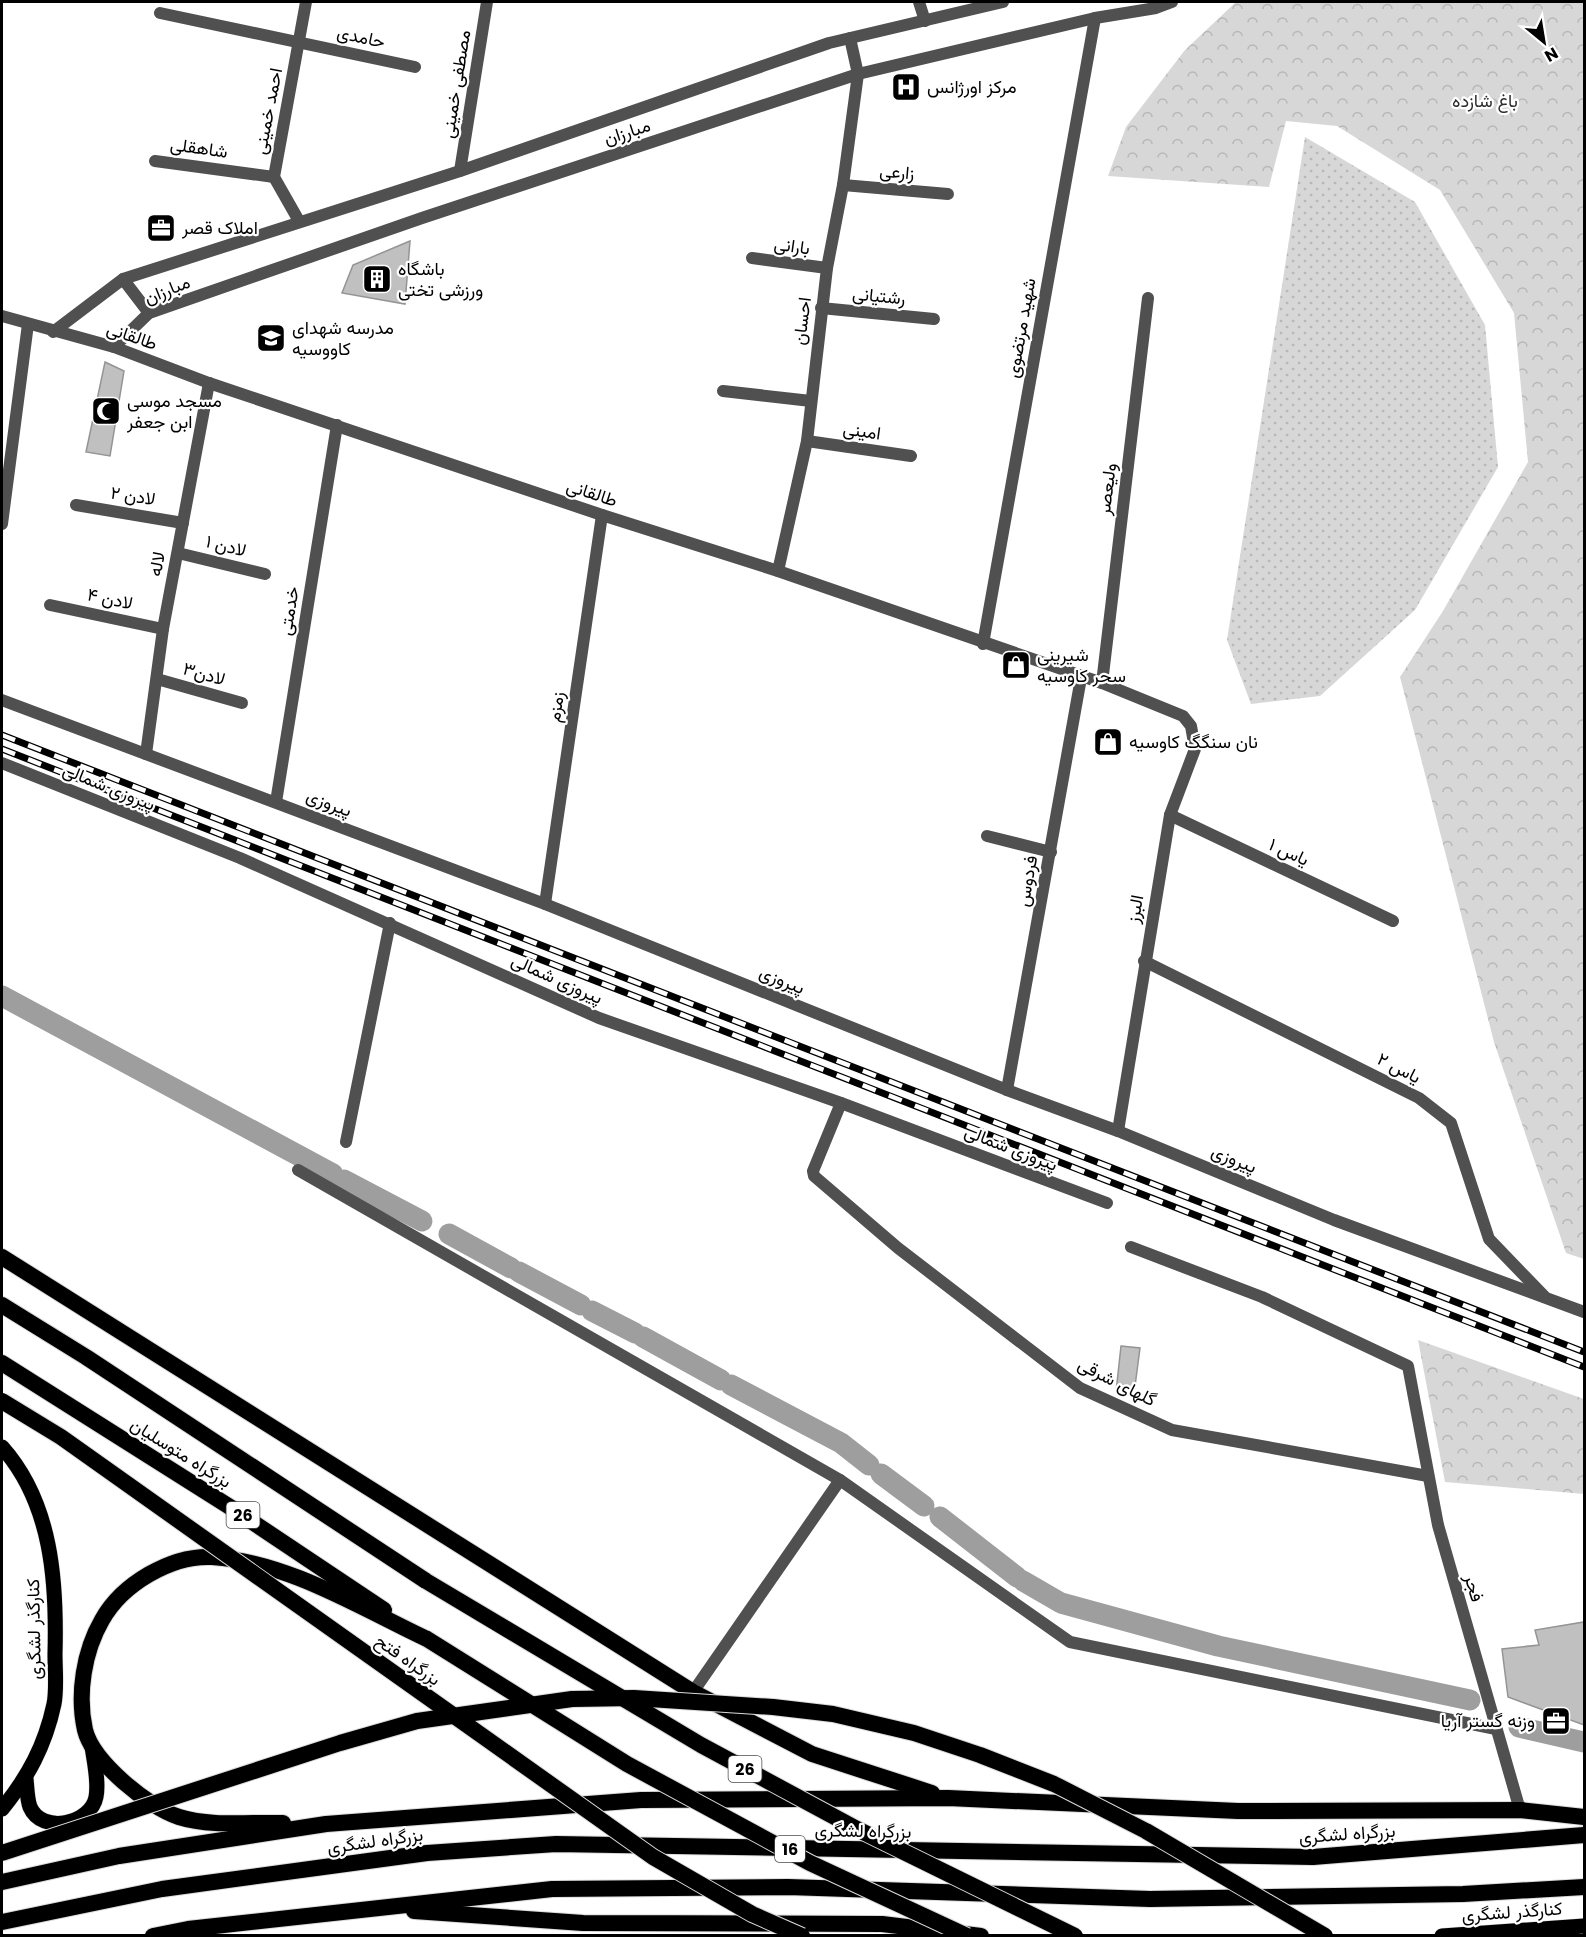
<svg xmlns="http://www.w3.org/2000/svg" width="1586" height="1937" font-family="Poppins,Vazirmatn,sans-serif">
<defs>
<pattern id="forest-crowns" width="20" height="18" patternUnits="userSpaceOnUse" patternTransform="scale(1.5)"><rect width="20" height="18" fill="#d7d7d7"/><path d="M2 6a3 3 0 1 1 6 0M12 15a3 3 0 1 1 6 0" fill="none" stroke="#b7b7b7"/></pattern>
<pattern id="garden-dots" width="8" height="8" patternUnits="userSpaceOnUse" patternTransform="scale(1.5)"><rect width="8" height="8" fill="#d7d7d7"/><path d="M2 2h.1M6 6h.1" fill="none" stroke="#b7b7b7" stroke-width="1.8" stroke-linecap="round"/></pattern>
</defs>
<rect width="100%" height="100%" fill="#fff"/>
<g fill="url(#forest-crowns)">
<path d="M1236 2H1584V1259L1566 1253 1494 1042 1400 677 1443 611 1528 462 1514 313 1440 190 1337 126 1286 121 1269 187 1108 176 1126 127 1185 50Z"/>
<path d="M1418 1340 1584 1399V1494L1445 1482Z"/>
</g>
<path fill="url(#garden-dots)" d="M1305 137 1415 202 1485 325 1498 467 1415 610 1320 696 1251 704 1227 640Z"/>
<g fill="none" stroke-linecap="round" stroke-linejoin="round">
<g stroke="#9e9e9e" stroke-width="21">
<path d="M2 996 333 1174"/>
<path d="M344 1180 422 1221"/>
<path d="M449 1234 511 1268"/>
<path d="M519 1272 581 1305"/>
<path d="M592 1311 635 1333"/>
<path d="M643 1337 721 1380"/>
<path d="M731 1385 841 1443 869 1465"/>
<path d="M881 1474 924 1506"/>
<path d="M940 1517 1017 1577"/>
<path d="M1023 1581 1061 1603 1218 1646 1470 1700"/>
<path d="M1519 1727 1584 1742"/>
</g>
</g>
<g fill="#c0c0c0" stroke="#949494" stroke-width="1.5">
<path d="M410 241 405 304 342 293 353 265Z"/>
<path d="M105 362 124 371 110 456 86 452Z"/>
<path d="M1121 1346 1140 1348 1134 1394 1116 1392Z"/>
<path d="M1584 1622V1725L1508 1697 1502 1649 1539 1645 1535 1630Z"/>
</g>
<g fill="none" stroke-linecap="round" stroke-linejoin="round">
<g stroke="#dbdbdb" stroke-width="16">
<g id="primary">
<path d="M2 1447C52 1503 57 1582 55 1654 55 1670 57 1689 54 1704 45 1746 28 1777 2 1809"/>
<path d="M26 1779C27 1787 27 1799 30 1807 42 1835 91 1824 96 1797 99 1781 94 1762 92 1746"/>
<path d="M1442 1936 1584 1926"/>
</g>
</g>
<g stroke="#dbdbdb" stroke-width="18">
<g id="trunk">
<path d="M2 1257 693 1692 812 1754 932 1793"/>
<path d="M2 1305 86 1357 426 1581"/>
<path d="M2 1363 230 1507 384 1610"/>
<path d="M283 1823C250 1822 211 1827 179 1817 148 1807 93 1762 85 1730 77 1694 84 1651 102 1620 122 1584 171 1555 212 1557 288 1562 359 1607 427 1639"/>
<path d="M2 1882 119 1856 326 1824 641 1800 948 1798 1238 1811 1520 1810 1584 1817"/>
<path d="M414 1911 583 1923 882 1924 981 1936"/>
<path d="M2 1922 162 1889 427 1853 556 1844 1313 1857 1584 1835"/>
<path d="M153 1936 188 1929 552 1889 788 1887 1150 1899 1463 1894 1584 1887"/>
</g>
</g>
<g stroke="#505050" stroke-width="12">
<path d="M919 2 925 21"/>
<path d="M160 13 415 67"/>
<path d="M155 161 274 177"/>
<path d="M460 171 487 2"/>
<path d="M843 185 948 194"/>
<path d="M299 221 274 177 306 2"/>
<path d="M752 258 827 268"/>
<path d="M821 308 934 319"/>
<path d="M723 391 811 401"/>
<path d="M807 441 911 456"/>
<path d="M76 505 183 523"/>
<path d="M2 524 28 324"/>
<path d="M178 553 265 574"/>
<path d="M778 571 807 441 827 268 843 185 858 74"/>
<path d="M50 605 163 629"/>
<path d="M983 644 1095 18"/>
<path d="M157 679 242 703"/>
<path d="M1102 683 1148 298"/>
<path d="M146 754 163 629 209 383"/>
<path d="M2 763 240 858 599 1018 841 1103 1107 1203"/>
<path d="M276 802 337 425"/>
<path d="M1170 815 1393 921"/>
<path d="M987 836 1051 852"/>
<path d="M545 904 602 515"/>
<path d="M1007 1090 1081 678"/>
<path d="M841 1103 813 1171 814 1176 898 1248 1080 1388 1172 1430 1428 1476"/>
<path d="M346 1142 390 923"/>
<path d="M298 1170 840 1480 1070 1642 1496 1729"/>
<path d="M1131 1247 1262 1297 1408 1366 1438 1525 1520 1810"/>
<path d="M693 1692 840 1480"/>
</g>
<g stroke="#505050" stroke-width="12">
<path d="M850 38 858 74"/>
<path d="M123 279 149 313"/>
<path d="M2 316 114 347 209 383 602 515 778 571 1102 683 1183 716 1191 726 1195 749 1170 815 1118 1131"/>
<path d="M53 332 123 279 460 171 829 43 1003 2"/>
<path d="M114 347 149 313 422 218 858 74 1095 18 1156 8 1172 2"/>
<path d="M2 700 545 904 1007 1090 1118 1131 1334 1220 1584 1312"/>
<path d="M1144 961 1419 1098 1451 1123 1489 1239 1544 1296"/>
</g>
<use href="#primary" stroke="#000" stroke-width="15"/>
<use href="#trunk" stroke="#000" stroke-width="16"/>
<g stroke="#000" stroke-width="7">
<g id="rail">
<path d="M2 735 1584 1352"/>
<path d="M2 749 1584 1367"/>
</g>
</g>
<use href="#rail" stroke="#fff" stroke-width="4.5" stroke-dasharray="14" stroke-linecap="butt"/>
<g stroke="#dbdbdb" stroke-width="18" stroke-linecap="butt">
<g id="trunk-bridge">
<path d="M2 1401 61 1437 653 1857 752 1914 802 1936"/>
<path d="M426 1581 701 1745 857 1829 1075 1936"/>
<path d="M427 1639 627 1764 810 1863 967 1936"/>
<path d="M2 1853 340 1743 417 1721 572 1699 634 1698 773 1707 833 1714 914 1733 980 1755 1054 1784 1146 1831 1325 1936"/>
</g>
</g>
<use href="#trunk-bridge" stroke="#000" stroke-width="16"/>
</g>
<defs>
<g id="hospital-square" transform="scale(1.5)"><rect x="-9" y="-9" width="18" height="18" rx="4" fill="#000" stroke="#fff"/><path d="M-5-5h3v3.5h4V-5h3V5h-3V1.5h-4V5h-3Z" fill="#fff"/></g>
<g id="office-square" transform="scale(1.5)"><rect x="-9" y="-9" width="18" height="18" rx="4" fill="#000" stroke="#fff"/><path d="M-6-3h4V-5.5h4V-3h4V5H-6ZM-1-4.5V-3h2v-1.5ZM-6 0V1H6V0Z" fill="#fff"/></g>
<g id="building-square" transform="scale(1.5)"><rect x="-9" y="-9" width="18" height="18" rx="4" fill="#000" stroke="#fff"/><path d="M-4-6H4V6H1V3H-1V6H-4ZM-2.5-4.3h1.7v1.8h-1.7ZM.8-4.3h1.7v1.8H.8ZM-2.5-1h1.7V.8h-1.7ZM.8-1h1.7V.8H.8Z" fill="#fff"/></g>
<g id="school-square" transform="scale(1.5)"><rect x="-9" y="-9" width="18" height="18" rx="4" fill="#000" stroke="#fff"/><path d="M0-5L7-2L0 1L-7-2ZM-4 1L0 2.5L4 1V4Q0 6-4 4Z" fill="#fff"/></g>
<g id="mosque-square" transform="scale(1.5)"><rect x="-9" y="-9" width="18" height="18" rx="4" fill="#000" stroke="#fff"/><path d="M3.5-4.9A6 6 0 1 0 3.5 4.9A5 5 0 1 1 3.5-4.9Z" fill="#fff"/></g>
<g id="shop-square" transform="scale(1.5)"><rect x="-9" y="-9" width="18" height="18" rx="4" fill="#000" stroke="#fff"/><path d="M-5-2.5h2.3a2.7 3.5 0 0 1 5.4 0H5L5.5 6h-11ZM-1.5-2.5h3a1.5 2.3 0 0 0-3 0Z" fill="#fff"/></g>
</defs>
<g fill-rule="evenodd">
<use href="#hospital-square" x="906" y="87"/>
<use href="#office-square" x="161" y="228"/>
<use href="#building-square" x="377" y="279"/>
<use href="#school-square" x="271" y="338"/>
<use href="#mosque-square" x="106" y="411"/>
<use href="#shop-square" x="1016" y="665"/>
<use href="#shop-square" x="1108" y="742"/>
<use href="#office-square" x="1556" y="1721"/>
</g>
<g text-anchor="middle" stroke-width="4.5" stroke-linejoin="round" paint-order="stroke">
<g fill="#fff" stroke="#4c4c4c" stroke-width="1.5">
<rect x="226.5" y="1502" width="33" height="26" rx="4.5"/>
<rect x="728.5" y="1756" width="33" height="26" rx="4.5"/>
<rect x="775" y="1836" width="30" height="26" rx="4.5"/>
</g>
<g font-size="16" font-weight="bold" fill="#000">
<text x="243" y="1521">26</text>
<text x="745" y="1775">26</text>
<text x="790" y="1855">16</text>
</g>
<g font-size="18" fill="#000" stroke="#fff">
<text transform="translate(361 37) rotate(12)" y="6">حامدی</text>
<text transform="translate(456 84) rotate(-81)" y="6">مصطفی خمینی</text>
<text transform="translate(268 111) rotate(-79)" y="6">احمد خمینی</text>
<text transform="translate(627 132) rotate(-18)" y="6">مبارزان</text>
<text transform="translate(199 148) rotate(8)" y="6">شاهقلی</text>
<text transform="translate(897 172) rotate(5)" y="6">زارعی</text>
<text transform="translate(792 246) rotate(8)" y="6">بارانی</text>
<text transform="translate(167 290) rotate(-22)" y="6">مبارزان</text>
<text transform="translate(879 296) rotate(6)" y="6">رشتیانی</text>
<text transform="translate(802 321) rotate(-83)" y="6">احسان</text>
<text transform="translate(1021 328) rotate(-80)" y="6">شهید مرتضوی</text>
<text transform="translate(132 336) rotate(19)" y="6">طالقانی</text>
<text transform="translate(862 431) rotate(8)" y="6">امینی</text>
<text transform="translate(1107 489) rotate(-83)" y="6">ولیعصر</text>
<text transform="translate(592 493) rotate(18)" y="6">طالقانی</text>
<text transform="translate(133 496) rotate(9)" y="6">لادن ۲</text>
<text transform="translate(226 546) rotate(14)" y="6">لادن ۱</text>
<text transform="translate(157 564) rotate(-79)" y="6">لاله</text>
<text transform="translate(110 599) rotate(12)" y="6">لادن ۴</text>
<text transform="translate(289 611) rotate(-81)" y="6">خدمتی</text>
<text transform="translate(204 674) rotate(16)" y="6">لادن۳</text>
<text transform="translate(556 707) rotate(-82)" y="6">زمزم</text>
<text transform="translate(109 787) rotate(22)" y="6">پیروزی شمالی</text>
<text transform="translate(329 803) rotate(21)" y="6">پیروزی</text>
<text transform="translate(1289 852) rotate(25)" y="6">یاس ۱</text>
<text transform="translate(1027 881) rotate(-80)" y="6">فردوس</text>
<text transform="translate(1135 909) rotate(-80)" y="6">البرز</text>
<text transform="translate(557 979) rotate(24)" y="6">پیروزی شمالی</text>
<text transform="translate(782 980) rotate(22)" y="6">پیروزی</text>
<text transform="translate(1399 1068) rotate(27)" y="6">یاس ۲</text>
<text transform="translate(1011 1148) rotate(21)" y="6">پیروزی شمالی</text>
<text transform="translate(1234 1159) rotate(22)" y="6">پیروزی</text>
<text transform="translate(1117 1382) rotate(27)" y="6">گلهای شرقی</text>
<text transform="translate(181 1453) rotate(32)" y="6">بزرگراه متوسلیان</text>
<text transform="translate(1474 1588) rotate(74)" y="6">فجر</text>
<text transform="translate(34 1629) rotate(-91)" y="6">کنارگذر لشگری</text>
<text transform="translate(408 1660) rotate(35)" y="6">بزرگراه فتح</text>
<text transform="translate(863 1831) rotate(1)" y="6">بزرگراه لشگری</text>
<text transform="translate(1347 1834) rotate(-4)" y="6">بزرگراه لشگری</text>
<text transform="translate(375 1841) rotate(-8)" y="6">بزرگراه لشگری</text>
<text transform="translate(1512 1912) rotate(-4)" y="6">کنارگذر لشگری</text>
</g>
<g font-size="18" fill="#000" stroke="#fff" text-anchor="start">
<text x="927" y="93">مرکز اورژانس</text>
<text x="182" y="234">املاک قصر</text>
<text x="398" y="275">باشگاه<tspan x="398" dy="21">ورزشی تختی</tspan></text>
<text x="292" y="334">مدرسه شهدای<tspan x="292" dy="21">کاووسیه</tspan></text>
<text x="127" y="407">مسجد موسی<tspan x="127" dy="21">ابن جعفر</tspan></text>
<text x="1037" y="661">شیرینی<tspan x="1037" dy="21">سحر کاوسیه</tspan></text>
<text x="1129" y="748">نان سنگگ کاوسیه</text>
<text x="1535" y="1727" text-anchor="end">وزنه گستر آریا</text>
</g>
<g font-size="18" fill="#2e2e2e" stroke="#fff">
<text x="1485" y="107">باغ شازده</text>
</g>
</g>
<rect width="1586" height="1937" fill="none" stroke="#000000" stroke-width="6"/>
<g transform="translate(1544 42) rotate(150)" stroke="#ffffff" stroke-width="4.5" paint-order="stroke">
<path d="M0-4.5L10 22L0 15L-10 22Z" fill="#000000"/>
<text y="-9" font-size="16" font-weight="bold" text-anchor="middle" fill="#000000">N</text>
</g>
</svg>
